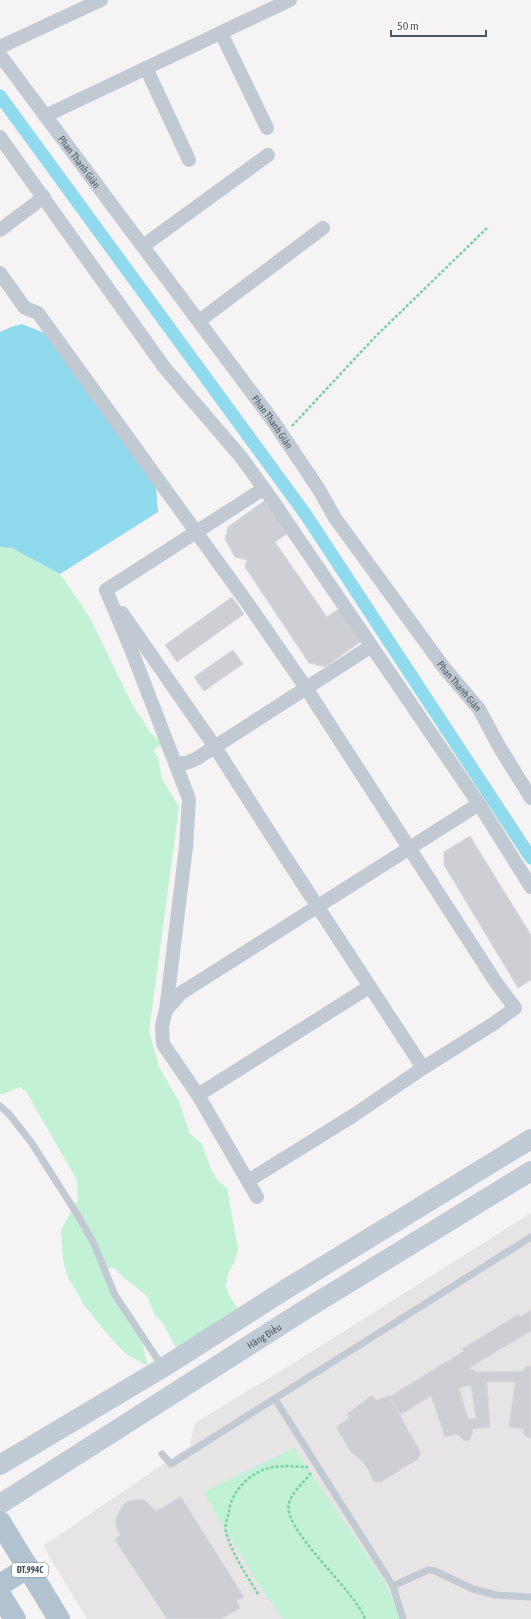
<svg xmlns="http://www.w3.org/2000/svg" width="531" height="1619" font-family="'Asap Condensed',sans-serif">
<rect width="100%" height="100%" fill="#f5f3f3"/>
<path fill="#e6e4e5" d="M531 1213V1619H87L43 1546 190 1446 195 1423 294 1363Z"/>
<g fill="#c3f1d5">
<path d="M0 547 12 548 60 574 89 616 132 704 150 732 162 744 153 750 158 757 162 779 179 807 149 1031 159 1067 179 1102 190 1134 202 1144 211 1169 218 1181 227 1188 238 1249 234 1263 228 1273 226 1286 229 1295 237 1307 238 1313 188 1340 182 1347 176 1348 163 1323 155 1315 147 1296 121 1275 114 1268H108L104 1277 140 1334 148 1366 126 1354 108 1335 84 1305 67 1275 63 1260 61 1230 78 1200 77 1180 27 1093 20 1087C13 1089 7 1094 0 1094Z"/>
<path d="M294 1448 378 1572 391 1595 400 1619H283L257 1582 203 1492Z"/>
</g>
<path fill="#90daee" d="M22 324 47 334 156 486 158 512 60 574 12 548 0 547V332L11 327Z"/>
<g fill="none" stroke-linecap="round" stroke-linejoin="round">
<path stroke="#90daee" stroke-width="13" d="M0 96 306 515 531 858"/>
</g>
<g fill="#cdcfd5" stroke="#d7d9de" fill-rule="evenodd">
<path d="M268 498 291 531 275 542 327 617 340 608 363 640 325 667 309 663 245 567 247 560 235 557 225 539 228 527Z"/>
<path d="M232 597 244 614 177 662 165 645Z"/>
<path d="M233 650 243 664 204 691 194 677Z"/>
<path d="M470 836 531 935V980L518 988 444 865V852Z"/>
<path d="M531 1310V1331L469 1368 477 1372 523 1371 526 1366H531V1438L527 1437 523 1433 524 1429 509 1427 515 1382H487L490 1427 473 1429 470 1440 468 1441 463 1440 458 1434 445 1437 431 1396 400 1415 389 1397 464 1351 462 1349 519 1314 520 1317ZM471 1385 476 1418 468 1419 459 1388Z"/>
<path d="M372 1395 376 1400 389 1396 421 1453 418 1459 381 1482H374L368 1469 362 1461 351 1452 336 1427 349 1418 347 1414Z"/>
<path d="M181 1497 244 1597 237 1601 240 1608 221 1619H167L115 1540 120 1535 116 1526V1518L123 1505 128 1501 134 1500H144L156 1511Z"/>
</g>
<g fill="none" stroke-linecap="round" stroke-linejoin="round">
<g stroke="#7ad0a6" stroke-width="2.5" stroke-dasharray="3 2" stroke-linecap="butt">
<path d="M292 426 374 338 488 227"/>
<path d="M311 1473C304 1482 292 1492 289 1503 281 1529 356 1591 365 1619"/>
<path d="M258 1594C246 1574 232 1554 226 1532 224 1526 228 1517 229 1511 232 1489 253 1470 274 1467 285 1465 297 1467 308 1467"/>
</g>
<g stroke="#c1cad2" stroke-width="7">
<path d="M0 1106 9 1114 31 1142 79 1217 94 1244 115 1295 162 1366"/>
<path d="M275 1399 393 1586 403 1619"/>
<path d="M162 1454 171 1464 531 1237"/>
<path d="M393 1586 428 1570 435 1571 473 1589 496 1595 531 1597"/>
</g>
<g stroke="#c1cad2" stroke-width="14">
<path d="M221 33 267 128"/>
<path d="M0 47 101 0"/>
<path id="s1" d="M0 55 273 421 318 488 335 518 445 669 479 709 500 748 531 798"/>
<path d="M146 68 189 160"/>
<path d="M45 116 290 0"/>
<path d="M0 137 164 367 241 457 270 497 479 804 531 887"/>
<path d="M0 230 44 197"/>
<path d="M143 246 268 155"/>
<path d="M0 273 25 308 38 313 251 608 306 688 495 981 515 1008 493 1024 423 1068 354 1115 248 1181"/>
<path d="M199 321 323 228"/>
<path d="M106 590 131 649 189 799 186 847 166 1010 162 1026 163 1044 198 1095 257 1197"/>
<path d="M106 590 263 489"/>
<path d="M122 613 215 747 282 852 423 1068"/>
<path d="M176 763H186L196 759 370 647"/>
<path d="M166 1010 181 993 479 804"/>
<path d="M198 1095 369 987"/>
</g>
<g stroke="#c1cbd6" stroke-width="20">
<path d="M0 1465 164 1367 291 1286 531 1139"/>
<path id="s2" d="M0 1504 306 1309 531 1171"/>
</g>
<g stroke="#b3c2d1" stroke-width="22">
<path d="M0 1522 59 1619"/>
<path d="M0 1585 28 1567"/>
<path d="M0 1595 15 1619"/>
</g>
</g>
<g text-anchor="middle" stroke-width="3.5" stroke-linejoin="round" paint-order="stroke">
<rect fill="#fff" stroke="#808990" stroke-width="1" x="12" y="1563" width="36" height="14" rx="3"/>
<g font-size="9" font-weight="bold" fill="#4a5661">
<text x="30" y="1573">ĐT.994C</text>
</g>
<g font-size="10" fill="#4a5661" stroke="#fff">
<text dy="4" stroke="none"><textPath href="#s1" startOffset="133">Phan Thanh Giản</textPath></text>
<text dy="4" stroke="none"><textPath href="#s1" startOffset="457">Phan Thanh Giản</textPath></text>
<text dy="4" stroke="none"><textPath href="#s1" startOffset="781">Phan Thanh Giản</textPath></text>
<text dy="4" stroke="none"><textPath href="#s2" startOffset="313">Hàng Điều</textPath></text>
</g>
</g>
<path d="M391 30v6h95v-6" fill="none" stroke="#4a5661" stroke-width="2"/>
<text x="397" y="30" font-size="12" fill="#4a5661" stroke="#ffffff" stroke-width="3" paint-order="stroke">50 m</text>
</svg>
